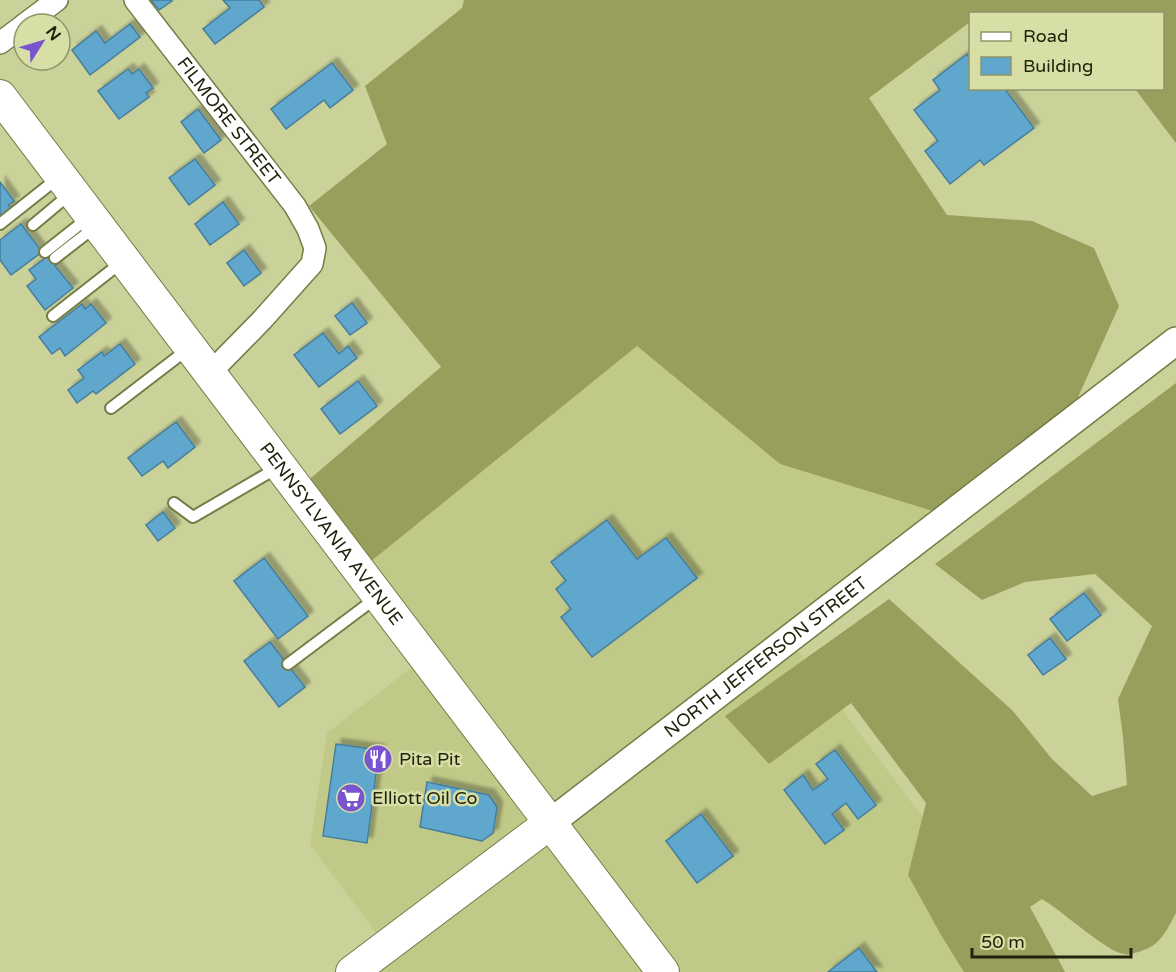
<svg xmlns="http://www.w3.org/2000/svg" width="1176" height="972" font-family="'Varela Round',sans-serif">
<defs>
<filter id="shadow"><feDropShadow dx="5.5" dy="-5.5" stdDeviation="1.5" flood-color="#0004"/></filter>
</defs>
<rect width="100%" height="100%" fill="#cbd299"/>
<path fill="#c1c988" d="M637 346 780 464 949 516 789 639 1039 972H352L386 946 310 845 327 733 425 657 359 571Z"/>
<g fill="#989f5c">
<path d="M464 0H1176V143L1135 89 1162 88V14H970V22L869 98 947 215 1032 221 1094 248 1119 306 1066 424 949 516 780 464 637 346 359 571 298 489 441 367 309 206 387 144 365 86 462 8Z"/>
<path d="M1176 383V913C1170 924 1164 937 1155 944 1147 950 1133 955 1124 954 1108 953 1061 910 1042 899L1030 907 1065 972H964L941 935 908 875 926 803 851 703 769 764 725 716 889 599 1013 711 1052 759 1092 796 1127 785 1123 737 1118 699 1152 626 1095 574 1025 582 982 600 935 564Z"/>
</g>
<g fill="#61a7cd" stroke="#457e9c" stroke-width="1.5" filter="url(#shadow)">
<path d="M151 0H171L172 1 159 10Z"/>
<path d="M223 0H259L264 7 215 44 203 29 230 8Z"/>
<path d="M130 24 140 37 90 75 72 50 96 31 105 43Z"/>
<path d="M967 54 970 59V88H1004L1034 128 984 165 980 160 950 184 925 151 938 141 914 110 940 90 933 80Z"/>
<path d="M332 63 353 90 330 108 324 100 286 129 271 109Z"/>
<path d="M128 69 132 74 139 69 153 88 146 93 149 97 119 119 98 91Z"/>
<path d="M198 109 221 140 204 153 181 122Z"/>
<path d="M195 159 215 185 189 205 169 178Z"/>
<path d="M0 182 14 201 8 205 12 209 0 218Z"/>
<path d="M223 202 239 224 210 245 195 224Z"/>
<path d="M21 224 42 252 11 275 0 260V240Z"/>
<path d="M244 250 261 273 244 286 227 263Z"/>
<path d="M51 254 59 263 55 266 73 288 45 310 27 286 36 279 29 270Z"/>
<path d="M352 303 367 323 350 335 335 316Z"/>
<path d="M82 304 85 309 91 304 106 323 65 356 60 348 52 354 39 337Z"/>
<path d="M323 333 339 354 348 346 357 358 319 387 294 355Z"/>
<path d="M120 344 135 364 96 394 93 391 77 403 68 390 84 378 78 370 102 352 104 356Z"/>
<path d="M358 381 377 406 340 434 321 409Z"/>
<path d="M176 422 195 447 168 468 163 461 142 476 128 458Z"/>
<path d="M163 512 175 528 158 541 146 525Z"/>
<path d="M607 520 637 559 666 538 697 578 592 657 561 617 571 609 556 589 566 581 551 562Z"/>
<path d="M264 558 308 616 278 639 234 581Z"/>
<path d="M1084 593 1101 615 1067 641 1050 619Z"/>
<path d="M1050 638 1066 659 1043 675 1028 655Z"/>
<path d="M270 642 305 687 279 707 244 661Z"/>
<path d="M336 744 379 750 367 843 323 836Z"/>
<path d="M835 750 876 805 858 819 846 803 832 814 844 830 825 844 784 790 803 775 813 790 828 779 816 764Z"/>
<path d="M427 782 489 795 497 807 493 833 482 841 420 827Z"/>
<path d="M701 814 733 856 697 883 666 841Z"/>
<path d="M859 948 877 972H828Z"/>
</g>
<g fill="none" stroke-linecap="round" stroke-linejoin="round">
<g stroke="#767c46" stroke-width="14">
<g id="service">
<path d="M0 224 58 178"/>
<path d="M33 225 70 194"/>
<path d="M45 252 88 218"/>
<path d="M55 258 95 227"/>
<path d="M53 316 122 262"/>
<path d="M111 408 188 349"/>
<path d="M174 503 193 517 277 468"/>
<path d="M288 664 376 598"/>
</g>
</g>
<g stroke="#767c46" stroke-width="24">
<g id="minor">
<path id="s1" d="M135 0 295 206 308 229 315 248 312 264 262 320 210 373"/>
<path d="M25 24 57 0"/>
<path d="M0 43 24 25"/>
</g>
</g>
<g stroke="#767c46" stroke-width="30">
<g id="tertiary">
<path id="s2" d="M550 823 1176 341"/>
</g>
</g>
<g stroke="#767c46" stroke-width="34">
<g id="secondary">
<path id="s3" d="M0 96 663 972"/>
<path d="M352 972 550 823"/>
</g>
</g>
<use href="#service" stroke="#fff" stroke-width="10"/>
<use href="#minor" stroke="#fff" stroke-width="21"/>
<use href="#tertiary" stroke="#fff" stroke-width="27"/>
<use href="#secondary" stroke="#fff" stroke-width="32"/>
</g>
<defs>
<g id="restaurant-disc" transform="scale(1.5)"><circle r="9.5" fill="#7954ce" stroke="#d8dfa6"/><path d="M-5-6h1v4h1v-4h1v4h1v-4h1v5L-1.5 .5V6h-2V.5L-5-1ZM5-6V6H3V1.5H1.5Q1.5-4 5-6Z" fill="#fff"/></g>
<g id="supermarket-disc" transform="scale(1.5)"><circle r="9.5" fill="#7954ce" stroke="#d8dfa6"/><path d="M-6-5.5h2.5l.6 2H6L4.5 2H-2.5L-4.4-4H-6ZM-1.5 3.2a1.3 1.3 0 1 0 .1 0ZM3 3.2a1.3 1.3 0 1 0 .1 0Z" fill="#fff"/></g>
</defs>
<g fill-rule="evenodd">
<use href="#restaurant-disc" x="378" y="759"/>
<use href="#supermarket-disc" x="351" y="798"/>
</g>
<g text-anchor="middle" stroke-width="5" stroke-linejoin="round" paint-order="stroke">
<g font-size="18" fill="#21230c" stroke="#d8dfa6">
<text dy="6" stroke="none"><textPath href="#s1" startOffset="153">FILMORE STREET</textPath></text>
<text dy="6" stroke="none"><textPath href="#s3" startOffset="549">PENNSYLVANIA AVENUE</textPath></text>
<text dy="6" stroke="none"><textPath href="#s2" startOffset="272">NORTH JEFFERSON STREET</textPath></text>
</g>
<g font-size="18" fill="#21230c" stroke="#d8dfa6" text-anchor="start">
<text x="399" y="765">Pita Pit</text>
<text x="372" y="804">Elliott Oil Co</text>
</g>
</g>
<rect x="969" y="12" width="195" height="78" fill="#d8dfa6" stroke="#8f9468" stroke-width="1.5"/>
<rect x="981" y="32" width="30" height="9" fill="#ffffff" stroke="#8f9468" stroke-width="1.5"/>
<text x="1023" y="42" font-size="18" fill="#21230c">Road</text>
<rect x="981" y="57" width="30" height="18" fill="#61a7cd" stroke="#8f9468" stroke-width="1.5"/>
<text x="1023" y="72" font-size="18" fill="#21230c">Building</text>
<g transform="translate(42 42) rotate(53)"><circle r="28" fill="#d8dfa6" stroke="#8f9468" stroke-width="1.5"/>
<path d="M0-4.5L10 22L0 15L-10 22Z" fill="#7954ce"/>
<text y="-9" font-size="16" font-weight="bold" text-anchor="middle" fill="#21230c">N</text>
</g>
<path d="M972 948v9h159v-9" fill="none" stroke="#21230c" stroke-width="3"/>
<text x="981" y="948" font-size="18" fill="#21230c" stroke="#d8dfa6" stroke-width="4.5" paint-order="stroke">50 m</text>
</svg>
